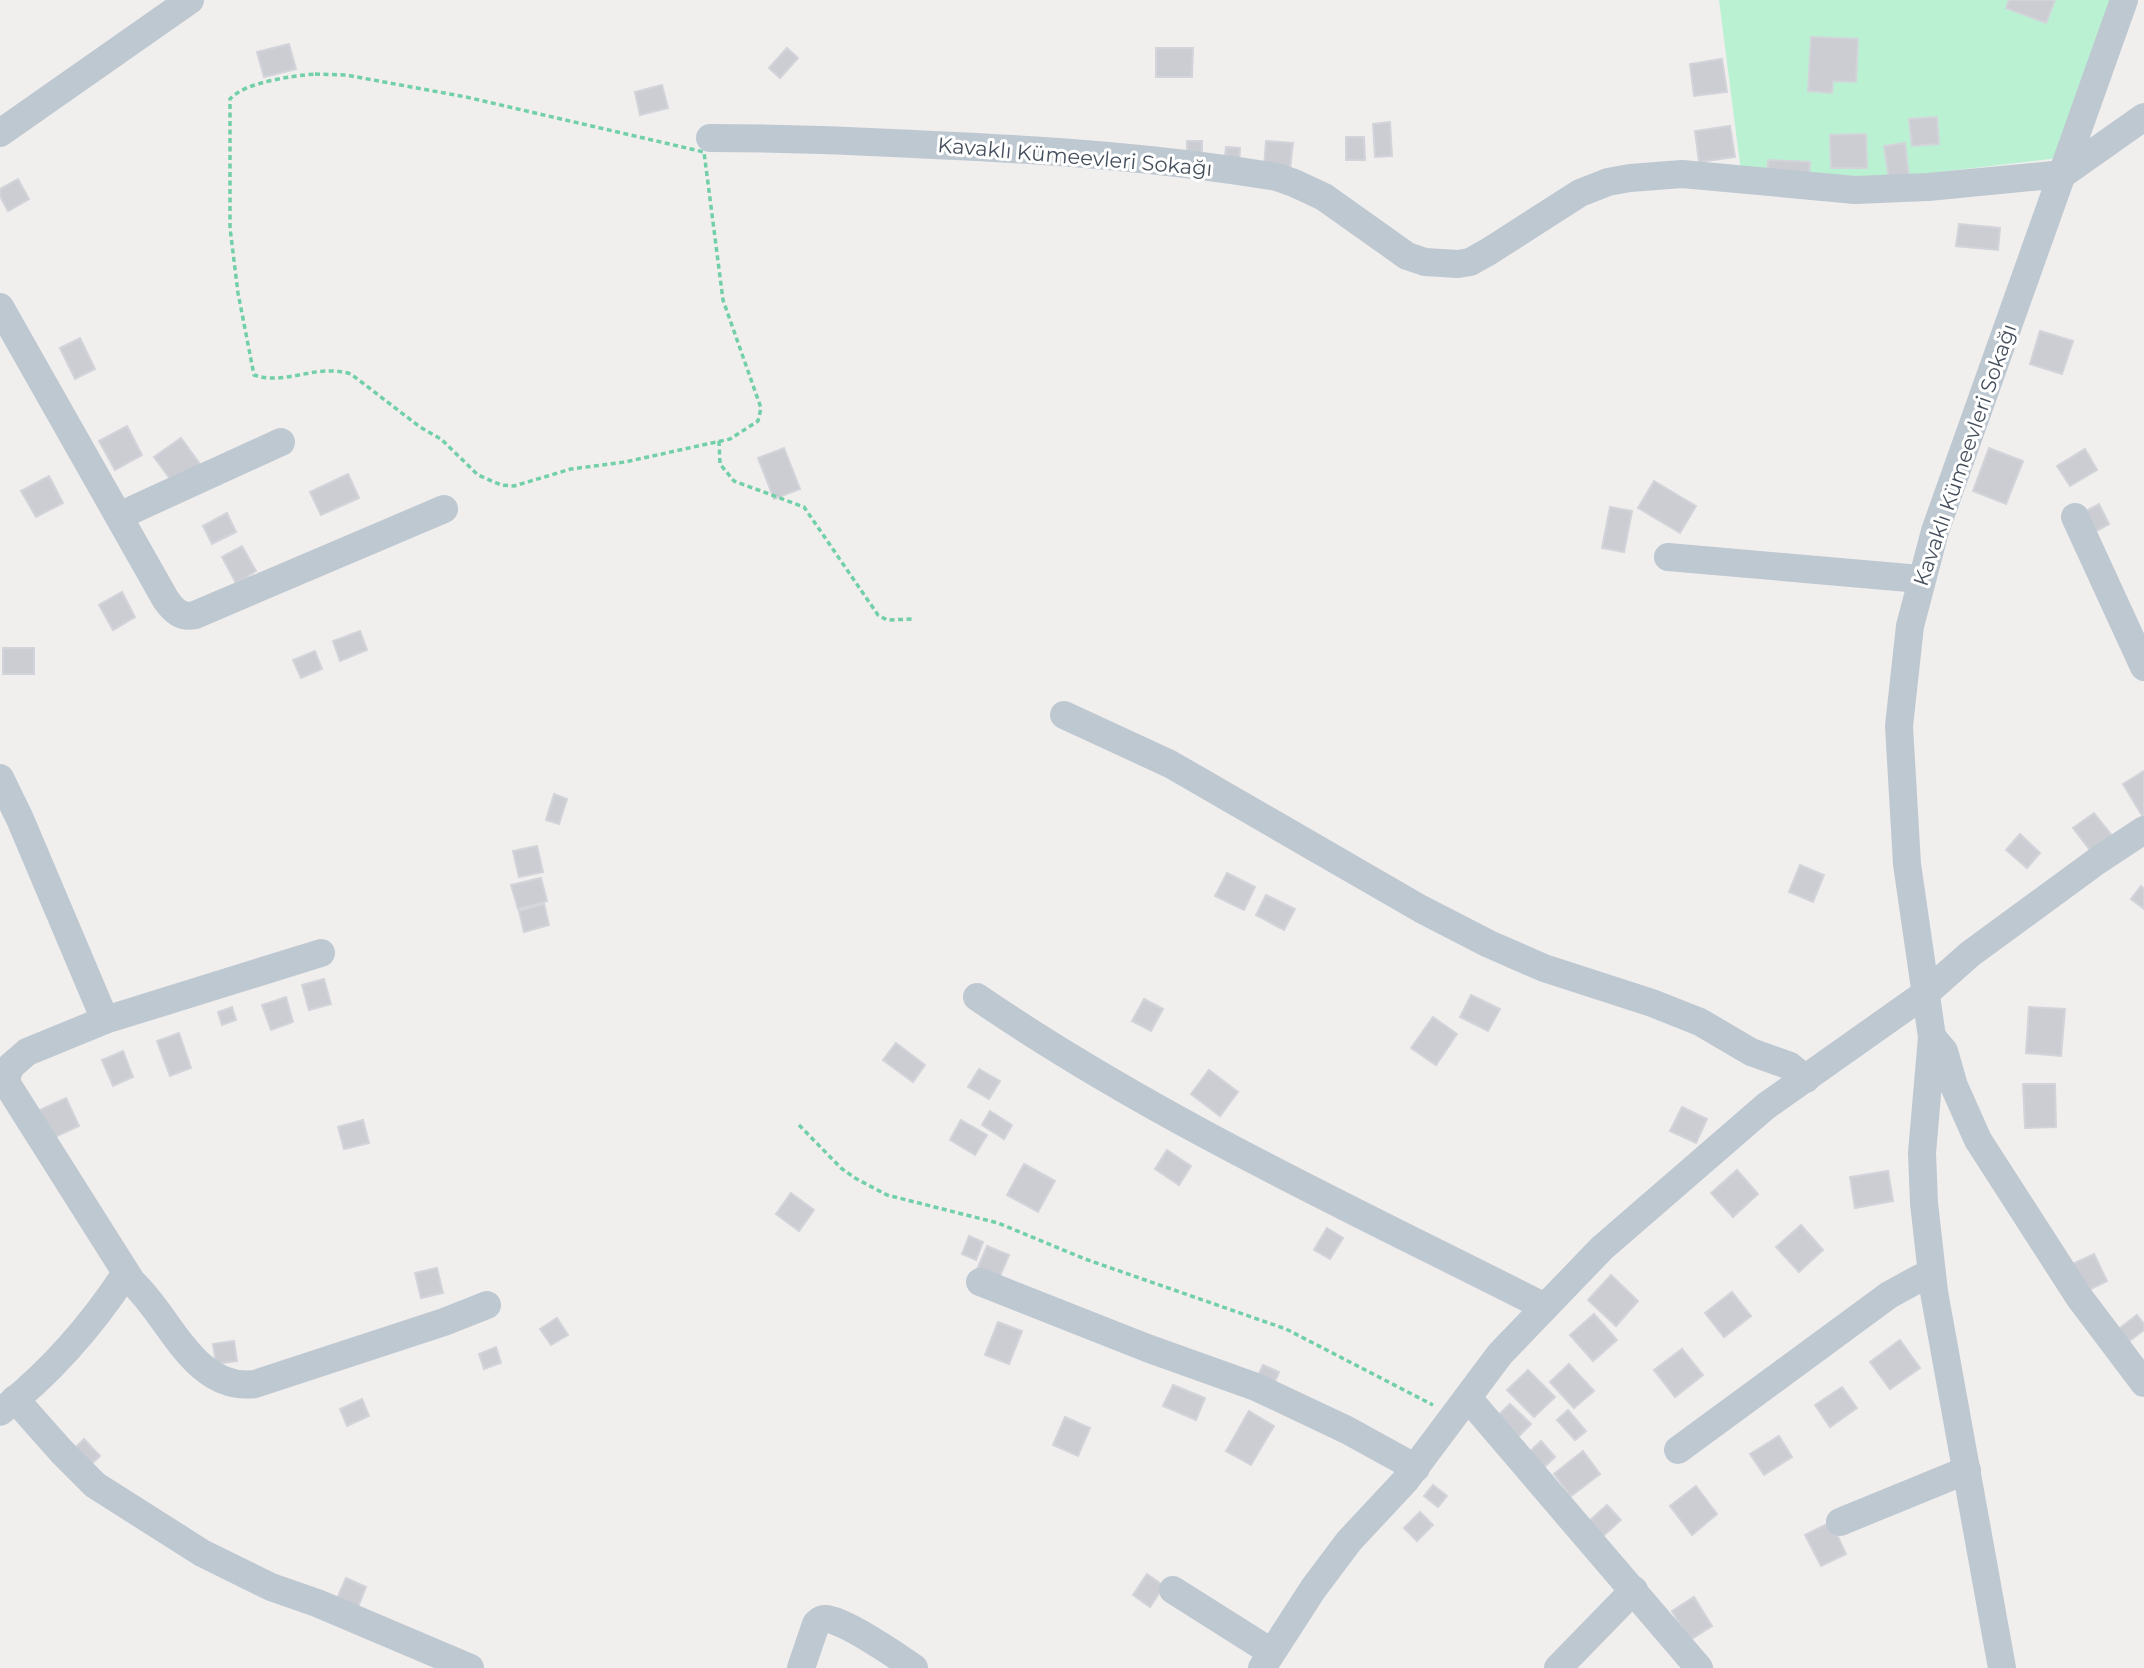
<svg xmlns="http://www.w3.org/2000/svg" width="2144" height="1668" font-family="Montserrat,sans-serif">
<rect width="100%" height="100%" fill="#f1eeee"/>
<path fill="#bbf1d3" d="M1719 0H2114L2059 158 1879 179 1741 172Z"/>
<g fill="#cbcdd3" stroke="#d2d4da" stroke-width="2">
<path d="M2009 0H2055L2046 23 2006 8Z"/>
<path d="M1811 37 1858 39 1856 82 1833 81 1832 93 1808 91Z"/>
<path d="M289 44 296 69 264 77 257 52Z"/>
<path d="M787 48 798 58 780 78 769 68Z"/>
<path d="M1156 48H1193L1192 77H1156Z"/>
<path d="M1722 59 1727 92 1694 96 1690 64Z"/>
<path d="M662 85 668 108 640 115 635 92Z"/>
<path d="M1937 117 1939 144 1912 146 1909 119Z"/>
<path d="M1390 122 1392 156 1375 157 1373 124Z"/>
<path d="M1730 126 1735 157 1699 162 1695 131Z"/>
<path d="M1866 134 1867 168H1831L1830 135Z"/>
<path d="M1346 137H1364L1365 160H1346Z"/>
<rect x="1187" y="141" width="15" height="16"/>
<path d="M1266 141 1293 143 1290 169 1264 167Z"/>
<path d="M1905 143 1909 177 1889 179 1884 146Z"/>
<path d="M1226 147 1240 148 1239 165 1224 164Z"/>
<path d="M1768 160 1810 162 1809 180 1767 178Z"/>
<path d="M18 179 29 199 8 211 0 196V189Z"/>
<path d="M1959 224 2000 228 1998 250 1956 246Z"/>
<path d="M2040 331 2073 341 2062 374 2030 364Z"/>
<path d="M80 338 95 369 75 379 60 348Z"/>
<path d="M127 426 142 455 115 470 99 441Z"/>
<path d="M181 438 200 464 174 484 154 457Z"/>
<path d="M784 448 800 489 774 499 758 458Z"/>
<path d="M1989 448 2023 461 2006 504 1973 491Z"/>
<path d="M2085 449 2097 470 2070 486 2057 466Z"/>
<path d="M348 474 359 498 321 515 310 492Z"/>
<path d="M49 476 63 503 36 517 21 491Z"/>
<path d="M1654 481 1696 506 1680 533 1638 508Z"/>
<path d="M2099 504 2109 524 2093 533 2082 513Z"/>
<path d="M1610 507 1632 511 1624 552 1602 548Z"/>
<path d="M227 513 236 532 212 544 203 526Z"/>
<path d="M242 546 256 571 236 583 222 557Z"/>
<path d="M122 592 135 617 113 630 99 605Z"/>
<path d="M360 631 367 650 340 661 333 641Z"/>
<rect x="3" y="648" width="31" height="26"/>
<path d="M315 651 322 669 301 678 293 660Z"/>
<path d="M2144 771V817H2143L2123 784Z"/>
<path d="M554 794 567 799 559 824 546 820Z"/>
<path d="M2094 813 2114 838 2093 854 2073 828Z"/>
<path d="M2020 834 2040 853 2027 868 2006 850Z"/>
<path d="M537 846 543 872 519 877 513 851Z"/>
<path d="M1800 865 1824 875 1813 902 1789 892Z"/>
<path d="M1227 873 1255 887 1244 910 1215 896Z"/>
<path d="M541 878 547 901 518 909 511 885Z"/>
<path d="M2141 886 2144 889V909L2131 899Z"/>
<path d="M1266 895 1295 909 1284 930 1256 915Z"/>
<path d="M544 904 549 925 524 932 519 911Z"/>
<path d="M324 979 331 1004 309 1010 302 985Z"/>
<path d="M1471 995 1500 1009 1488 1031 1460 1017Z"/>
<path d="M286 997 293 1022 271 1030 262 1005Z"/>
<path d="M1144 999 1163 1009 1151 1031 1132 1021Z"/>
<path d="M232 1007 236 1020 222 1025 218 1012Z"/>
<path d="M2029 1007 2065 1009 2061 1056 2026 1053Z"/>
<path d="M1433 1017 1457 1034 1436 1065 1411 1048Z"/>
<path d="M179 1033 191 1068 170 1076 157 1041Z"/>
<path d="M896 1043 925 1065 913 1082 883 1060Z"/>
<path d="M123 1051 133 1077 113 1086 102 1060Z"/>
<path d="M979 1069 1000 1081 989 1099 968 1087Z"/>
<path d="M1209 1070 1238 1092 1220 1116 1191 1094Z"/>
<path d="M2023 1084H2055L2056 1127 2025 1128Z"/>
<path d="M66 1098 79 1126 53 1138 40 1110Z"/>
<path d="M1682 1107 1707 1119 1696 1143 1670 1131Z"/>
<path d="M990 1111 1012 1125 1004 1139 982 1125Z"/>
<path d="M363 1120 369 1143 344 1149 338 1127Z"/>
<path d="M961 1120 987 1135 975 1155 950 1140Z"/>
<path d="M1167 1150 1191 1166 1179 1185 1155 1169Z"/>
<path d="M1024 1164 1055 1181 1038 1212 1007 1195Z"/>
<path d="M1737 1170 1758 1194 1733 1217 1711 1193Z"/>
<path d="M1888 1171 1893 1201 1855 1208 1850 1177Z"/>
<path d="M791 1193 814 1210 799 1231 776 1214Z"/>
<path d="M1801 1225 1823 1250 1799 1272 1776 1247Z"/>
<path d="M1327 1228 1343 1238 1330 1259 1314 1250Z"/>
<path d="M969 1236 983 1242 976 1260 962 1254Z"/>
<path d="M987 1246 1009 1255 995 1288 973 1279Z"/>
<path d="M2094 1254 2107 1281 2081 1294 2068 1266Z"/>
<path d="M437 1268 443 1293 421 1298 415 1273Z"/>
<path d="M1611 1275 1638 1301 1616 1326 1588 1300Z"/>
<path d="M1732 1292 1751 1316 1724 1337 1705 1313Z"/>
<path d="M1594 1314 1617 1340 1593 1361 1570 1335Z"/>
<path d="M2137 1315 2144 1324V1330L2121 1347 2112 1334Z"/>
<path d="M557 1318 568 1335 551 1345 540 1329Z"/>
<path d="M998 1322 1022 1331 1009 1364 985 1355Z"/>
<path d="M1900 1340 1920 1368 1890 1389 1870 1362Z"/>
<path d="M234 1341 237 1361 216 1364 213 1344Z"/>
<path d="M496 1347 501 1363 484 1369 479 1354Z"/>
<path d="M1682 1349 1703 1375 1675 1397 1654 1370Z"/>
<path d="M1569 1364 1594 1391 1574 1408 1550 1382Z"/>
<path d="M1263 1365 1279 1372 1271 1391 1254 1384Z"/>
<path d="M1528 1370 1555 1397 1534 1417 1507 1390Z"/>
<path d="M1173 1385 1205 1398 1196 1420 1163 1406Z"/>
<path d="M1842 1387 1857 1408 1830 1427 1815 1405Z"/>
<path d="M362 1399 369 1416 347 1426 340 1409Z"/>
<path d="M1510 1404 1531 1424 1512 1443 1491 1422Z"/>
<path d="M1568 1410 1586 1431 1575 1440 1557 1420Z"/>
<path d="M1249 1411 1274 1426 1251 1465 1226 1451Z"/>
<path d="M1065 1417 1090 1428 1078 1456 1053 1445Z"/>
<path d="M1779 1436 1792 1457 1764 1475 1750 1454Z"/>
<path d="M84 1439 100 1456 87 1468 71 1452Z"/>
<path d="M1541 1441 1555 1457 1540 1471 1526 1455Z"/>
<path d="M1583 1451 1600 1474 1571 1496 1554 1474Z"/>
<path d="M1433 1485 1447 1496 1438 1507 1424 1496Z"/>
<path d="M1696 1486 1717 1514 1692 1535 1670 1506Z"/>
<path d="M1607 1505 1621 1520 1602 1537 1588 1522Z"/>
<path d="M1420 1512 1433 1525 1417 1541 1404 1528Z"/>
<path d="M1831 1522 1846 1554 1821 1566 1805 1535Z"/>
<path d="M1147 1574 1164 1586 1150 1607 1133 1595Z"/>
<path d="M346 1578 366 1587 356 1612 335 1603Z"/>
<path d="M1694 1597 1712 1626 1690 1640 1672 1611Z"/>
</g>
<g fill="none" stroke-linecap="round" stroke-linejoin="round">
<g stroke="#71d0a8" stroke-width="3.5" stroke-dasharray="5 3.5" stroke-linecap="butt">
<path d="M315 74 346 75 466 97 704 152 723 300 761 408 758 421 730 439 625 462 571 469 514 486 501 485 478 475 441 439 420 427 351 374C315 363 287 386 254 375L238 293 230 228V99C245 82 292 76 315 74Z"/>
<path d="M719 441 720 464 734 481 804 507 878 615 887 620 914 619"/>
<path d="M799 1125 841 1168 855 1178 887 1195 998 1223 1085 1259 1286 1329 1433 1405"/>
</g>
<g stroke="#bec8d1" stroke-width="28">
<path d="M0 133 190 0"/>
<path d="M710 138C784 138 859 141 933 145 1048 150 1163 158 1277 177L1294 183 1324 197 1407 256 1425 262 1458 264 1470 262 1488 252 1580 193 1608 182 1630 178 1682 174 1855 190 1928 187 2063 174 2144 117"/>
<path d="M0 307 166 600C174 611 181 618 195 615L444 509"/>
<path d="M119 516 281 442"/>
<path d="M2075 517 2144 667"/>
<path d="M1668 557 1920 579"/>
<path d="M1064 715 1170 764 1421 909 1489 944 1544 968 1652 1003 1700 1022 1751 1052 1790 1066 1806 1079"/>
<path d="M0 778 20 819 105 1020"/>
<path d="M321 953 105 1020 27 1052 11 1066 7 1075V1084L132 1282C170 1316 194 1392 255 1384L444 1322 487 1305"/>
<path d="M977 997C1155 1119 1352 1209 1545 1307"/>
<path d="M1932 1037 1944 1051 1954 1086 1978 1140 2079 1297 2144 1383"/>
<path d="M980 1282 1147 1348 1256 1387 1347 1430 1416 1468"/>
<path d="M1468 1398 1699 1668"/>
<path d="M15 1399 62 1452 95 1485 202 1553 271 1587 317 1603 470 1668"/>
<path d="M0 1412C49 1374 92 1325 126 1273"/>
<path d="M1678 1450 1889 1295 1920 1278 1932 1275"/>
<path d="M1840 1522 1967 1470"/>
<path d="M1173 1590 1271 1652"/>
<path d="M801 1668 816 1624C819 1621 821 1619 825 1619 840 1617 900 1658 914 1668"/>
<path d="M1262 1668 1313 1589 1349 1541 1405 1481 1500 1354 1602 1248 1766 1106 1926 993 1970 954 2097 861 2144 830"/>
<path d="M1558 1668 1634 1590"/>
<path d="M2002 1668 1934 1292 1924 1203 1922 1153 1932 1037 1907 864 1899 726 1910 626 1935 531 2124 0"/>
</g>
</g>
<g text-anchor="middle" stroke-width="6" stroke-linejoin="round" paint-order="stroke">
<g font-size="21" fill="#46505d" stroke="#fff">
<text transform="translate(1075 157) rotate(5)" y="7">Kavaklı Kümeevleri Sokağı</text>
<text transform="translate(1965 455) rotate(-71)" y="7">Kavaklı Kümeevleri Sokağı</text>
</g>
</g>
</svg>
